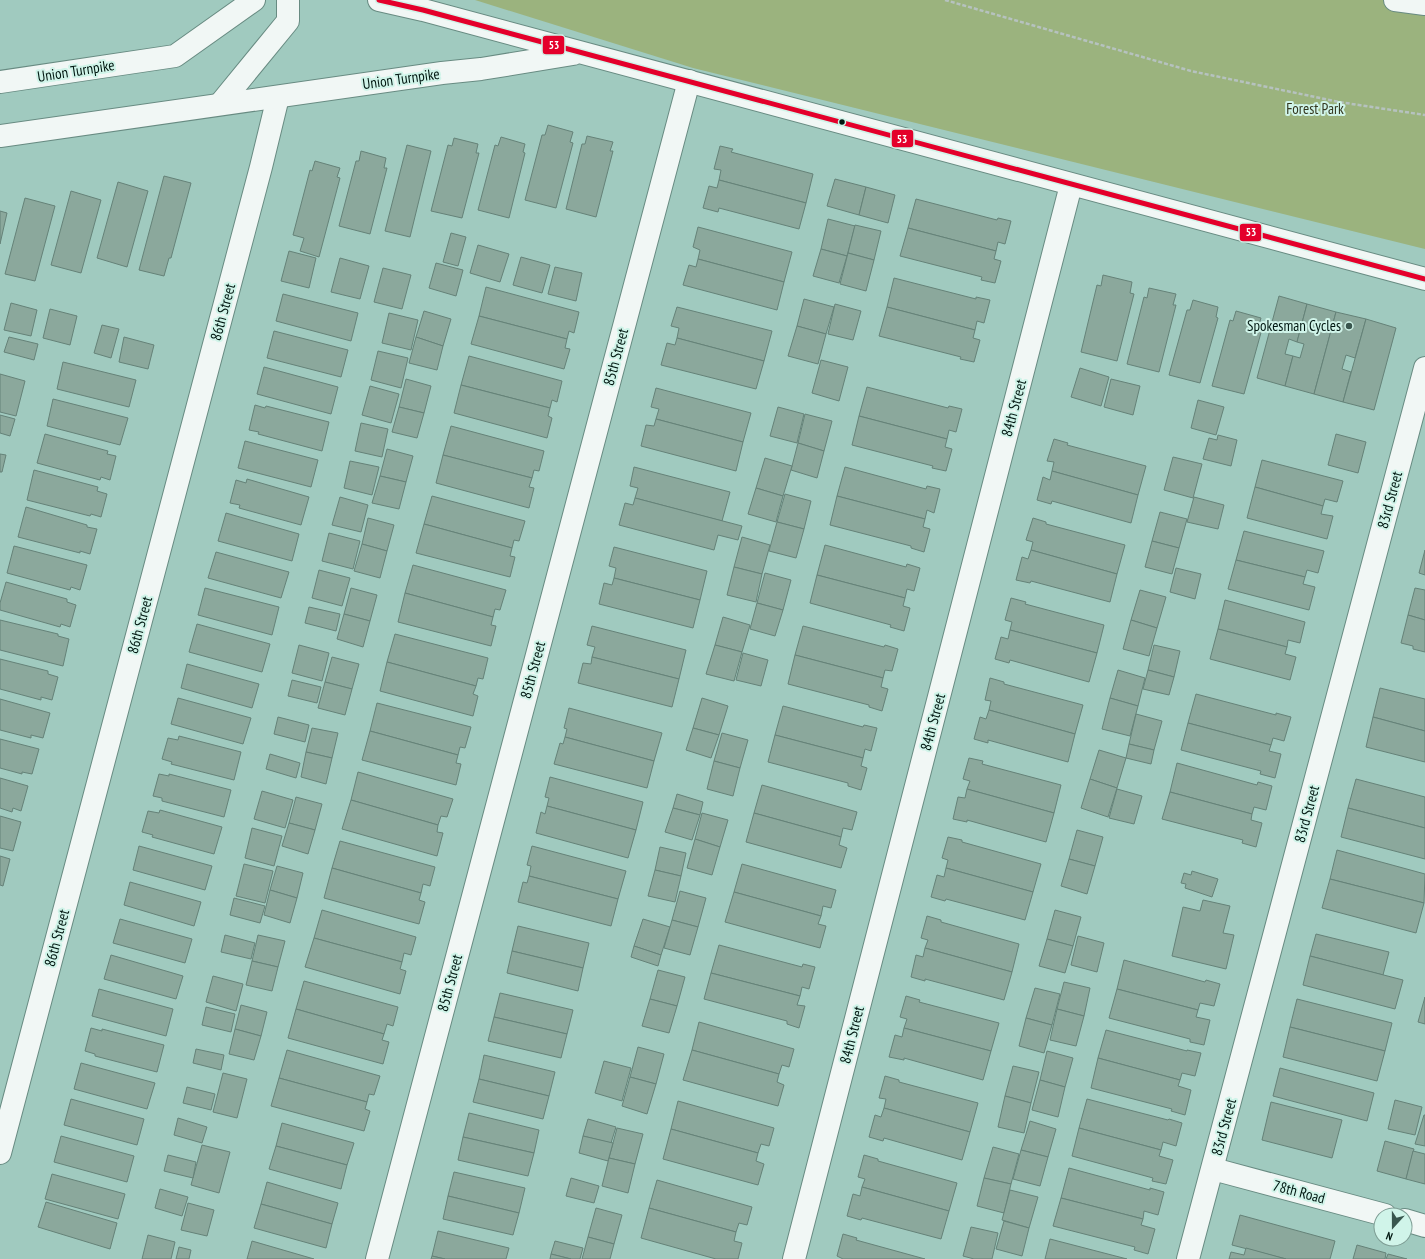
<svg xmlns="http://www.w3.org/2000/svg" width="1425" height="1259" font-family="'PT Sans Narrow',sans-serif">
<rect width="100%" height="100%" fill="#a0cabf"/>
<path fill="#9bb37e" d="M475 0H1425V249L693 68Z"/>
<g fill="#8ba89c" stroke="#658278">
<path d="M548 125 573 132 570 142 573 143 556 208 525 200 542 135H545Z"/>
<path d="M587 136 613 142 610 151H613L596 217 566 209 582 144H585Z"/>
<path d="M501 137 525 144 523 152 525 153 509 218 478 210 495 145 498 146Z"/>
<path d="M454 138 478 144 476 153H479L462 218 431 211 448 145 452 146Z"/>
<path d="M407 145 431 151 410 237 385 231Z"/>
<path d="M720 146 733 149 731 152 813 174 806 203 719 180 721 170 714 169Z"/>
<path d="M361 151 386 158 384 168H387L370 234 339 226 356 161H359Z"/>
<path d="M315 161 340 168 337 177 340 178 319 257 300 251 304 238 293 235 310 170 312 171Z"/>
<path d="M164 176 191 183 171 258H169L164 276 139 270Z"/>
<path d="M835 179 866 187 859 215 827 206Z"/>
<path d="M719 180 806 203 799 229 719 208 718 212 703 208 709 186 717 188Z"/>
<path d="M118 182 148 191 127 267 97 258Z"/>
<path d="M866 187 895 195 888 223 859 215Z"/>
<path d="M71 191 101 200 81 273 51 265Z"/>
<path d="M25 198 55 206 35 281 5 274Z"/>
<path d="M916 199 997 220 998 218 1011 221 1005 244 998 242 996 251 908 228Z"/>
<path d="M0 211 7 213 0 244Z"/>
<path d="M828 219 855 226 847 256 821 249Z"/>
<path d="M855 225 881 231 874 260 848 253Z"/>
<path d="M698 227 792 252 784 282 698 259 700 250 693 247Z"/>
<path d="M908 228 996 251 994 259 1001 261 995 283 981 280 982 277 900 256Z"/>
<path d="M451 233 466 237 458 266 443 262Z"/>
<path d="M478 245 509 254 500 282 470 273Z"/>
<path d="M821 249 847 256 839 283 813 276Z"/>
<path d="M289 251 316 258 309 288 281 281Z"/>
<path d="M848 253 874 260 866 291 840 284Z"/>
<path d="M521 257 550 265 542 293 513 285Z"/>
<path d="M340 258 369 266 360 299 331 292Z"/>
<path d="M698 259 784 282 777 310 683 285 689 265 696 267Z"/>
<path d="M436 263 463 270 456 296 429 288Z"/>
<path d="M555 267 582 273 576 301 548 294Z"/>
<path d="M383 268 411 275 402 309 374 302Z"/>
<path d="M1103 275 1132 282 1130 293 1134 294 1117 361 1081 352 1097 285 1101 286Z"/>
<path d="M894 278 976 299V297L990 300 984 323 977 321 975 330 887 307Z"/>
<path d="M486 287 579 312 574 333 569 331 567 339 479 316Z"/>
<path d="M1149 288 1176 294 1173 305H1176L1159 372 1127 364 1144 297 1147 298Z"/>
<path d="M283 294 358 313 351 341 276 321Z"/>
<path d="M1279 296 1307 304 1297 342 1289 339 1285 354 1293 356 1285 386 1257 378Z"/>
<path d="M804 299 834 307 826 334 797 326Z"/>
<path d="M1193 300 1218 307 1216 317 1218 318 1200 383 1169 375 1187 310H1190Z"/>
<path d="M11 303 37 310 31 336 4 330Z"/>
<path d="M835 304 861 311 853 340 828 334Z"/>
<path d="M1307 304 1336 312 1314 394 1285 386 1293 356 1300 358 1304 344 1297 342Z"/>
<path d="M677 307 772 331 764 361 677 338 679 328 671 326Z"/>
<path d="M887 307 975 330 973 338 980 340 974 362 960 359 961 357 879 336Z"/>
<path d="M50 309 77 316 70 345 43 338Z"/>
<path d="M424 311 451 319 443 346 416 337Z"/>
<path d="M1236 311 1261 318 1258 328 1262 329 1244 394 1212 386 1230 320 1233 321Z"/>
<path d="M1336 312 1366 319 1355 358 1346 355 1342 369 1351 372 1343 402 1314 394Z"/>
<path d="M389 313 418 320 411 350 382 343Z"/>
<path d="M479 316 567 339 565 348 570 349 564 369 471 344Z"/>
<path d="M1366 319 1396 328 1374 410 1343 402Z"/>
<path d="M102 325 119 329 111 358 94 353Z"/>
<path d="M797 326 826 334 818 364 788 356Z"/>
<path d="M274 331 348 350 341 377 267 358Z"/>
<path d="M9 337 38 344 34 360 4 352Z"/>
<path d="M124 337 154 345 148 369 119 362Z"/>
<path d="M416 337 443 346 437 370 409 363Z"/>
<path d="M677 338 764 361 756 389 661 365 667 343 675 345Z"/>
<path d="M378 351 408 358 401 388 371 380Z"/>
<path d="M469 356 562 381 557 402 552 400 550 408 461 385Z"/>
<path d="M821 360 848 367 839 401 812 393Z"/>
<path d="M63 362 136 380 129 407 57 389Z"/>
<path d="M264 367 338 387 331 414 257 394Z"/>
<path d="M1080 368 1109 377 1101 406 1071 397Z"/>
<path d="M0 374 25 381 16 416 0 412Z"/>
<path d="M406 379 431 386 424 413 399 407Z"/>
<path d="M1111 379 1140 386 1133 415 1104 407Z"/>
<path d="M461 385 550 408 548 416 552 418 547 438 454 413Z"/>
<path d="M370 386 399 394 391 423 362 415Z"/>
<path d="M867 387 948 408 949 406 962 409 956 432 949 430 947 439 859 416Z"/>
<path d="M656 388 751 413 743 442 656 419 659 409 651 407Z"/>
<path d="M53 399 128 418 120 445 47 426Z"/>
<path d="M1198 400 1224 407 1216 435 1191 428Z"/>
<path d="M255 405 265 408 266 406 329 422 322 451 258 434 259 432 249 430Z"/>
<path d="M399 407 424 413 417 438 392 432Z"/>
<path d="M778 407 804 414 797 443 770 436Z"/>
<path d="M805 414 832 421 824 451 798 443Z"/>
<path d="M0 415 15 419 10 436 0 433Z"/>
<path d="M859 416 947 439 945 447 952 449 946 471 932 468 933 466 852 445Z"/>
<path d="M656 419 743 442 736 471 641 446 646 425 654 426Z"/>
<path d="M361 423 388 429 382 457 355 451Z"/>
<path d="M451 426 544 451 539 471 534 470 532 478 443 455Z"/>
<path d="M45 434 108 451 107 454 116 456 110 480 101 477 100 480 37 463Z"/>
<path d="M1336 434 1366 442 1358 473 1328 465Z"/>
<path d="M1218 435 1237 440 1231 466 1203 459 1209 438 1217 440Z"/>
<path d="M1054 439 1068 443 1067 445 1146 466 1138 495 1052 471 1054 462 1047 461Z"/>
<path d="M245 441 318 460 311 487 238 468Z"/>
<path d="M798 443 824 451 817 478 791 470Z"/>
<path d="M387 449 413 456 406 482 380 476Z"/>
<path d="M0 454 6 455 2 472H0Z"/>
<path d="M443 455 532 478 529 487 534 488 529 508 436 483Z"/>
<path d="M1173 457 1202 464 1193 498 1164 490Z"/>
<path d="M765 458 792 466 783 496 756 488Z"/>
<path d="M1262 460 1343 481 1337 502 1325 499 1323 506 1255 487Z"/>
<path d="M350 461 379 467 372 495 344 488Z"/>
<path d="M634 467 730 492 722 521 635 498 638 488 630 486Z"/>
<path d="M845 467 926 489 927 486 940 489 934 513 927 510 925 519 837 496Z"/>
<path d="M34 470 98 487 97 491 107 494 101 517 91 514 90 516 27 500Z"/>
<path d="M1052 471 1138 495 1131 523 1052 501 1051 504 1037 500 1043 477 1050 480Z"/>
<path d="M380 476 406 482 399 509 372 503Z"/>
<path d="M247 479 309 497 301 525 239 508 240 505 230 503 236 480 246 483Z"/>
<path d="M1255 487 1323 506 1321 514 1333 516 1327 539 1247 518Z"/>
<path d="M756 488 783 496 776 522 748 514Z"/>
<path d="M785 494 811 501 804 529 777 522Z"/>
<path d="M432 496 525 521 519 541 514 540 512 548 424 524Z"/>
<path d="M837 496 925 519 923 527 930 529 924 552 911 548V546L830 525Z"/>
<path d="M340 497 368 505 361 532 332 525Z"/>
<path d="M1194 497 1224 505 1218 529 1187 522Z"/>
<path d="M635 498 742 526 738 540 718 535 714 550 619 525 625 503 633 505Z"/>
<path d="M26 507 87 525V527L97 529 90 554 80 551V553L18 537Z"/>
<path d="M1160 512 1187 519 1179 548 1152 541Z"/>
<path d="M226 513 299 534 292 561 218 541Z"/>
<path d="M368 518 394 525 387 551 362 544Z"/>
<path d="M1033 518 1046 522V524L1125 545 1117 574 1031 550 1033 542 1026 540Z"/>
<path d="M777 522 804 529 796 558 769 551Z"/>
<path d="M424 524 512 548 510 556 515 557 510 577 416 553Z"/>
<path d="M1244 531 1324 551 1318 573 1307 570 1305 577 1236 560Z"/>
<path d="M329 533 360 541 353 569 322 561Z"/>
<path d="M742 537 770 545 762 574 734 567Z"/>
<path d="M1152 541 1179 548 1172 574 1145 567Z"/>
<path d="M362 544 387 551 380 578 354 571Z"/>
<path d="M825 545 906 567 907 564 920 568 914 591 907 589 905 598 817 575Z"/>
<path d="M14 546 87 565 80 590 71 587 70 590 7 573Z"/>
<path d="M614 547 707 571 700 600 614 578 616 568 609 566Z"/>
<path d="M1031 550 1117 574 1110 602 1031 581 1030 583 1016 580 1022 557 1028 559Z"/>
<path d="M1425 550V575L1419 573Z"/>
<path d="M216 552 289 572 281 598 208 578Z"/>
<path d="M1236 560 1305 577 1303 584 1315 587 1309 610 1228 589Z"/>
<path d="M413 565 506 590 500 610 495 609 493 617 405 593Z"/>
<path d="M734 567 762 574 756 602 727 595Z"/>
<path d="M1176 568 1201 574 1195 599 1170 592Z"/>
<path d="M319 570 350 578 342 606 312 598Z"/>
<path d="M765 573 791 580 783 610 757 603Z"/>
<path d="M817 575 905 598 903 606 910 608 904 631 890 627 891 625 810 603Z"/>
<path d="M614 578 700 600 693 628 599 604 604 583 612 585Z"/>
<path d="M6 582 67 599V602L76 605 70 627 61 624 60 627 0 610V603Z"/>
<path d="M205 588 279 607 272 635 198 615Z"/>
<path d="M351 588 377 595 370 621 344 614Z"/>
<path d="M1415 588 1425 590V620L1408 615Z"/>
<path d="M1140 590 1166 597 1157 628 1131 620Z"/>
<path d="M405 593 493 617 491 625 496 626 491 646 398 622Z"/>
<path d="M1011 598 1026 602 1025 604 1104 625 1097 653 1010 630 1012 622 1005 620Z"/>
<path d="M1225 600 1305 622 1300 643 1288 640 1287 647 1218 629Z"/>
<path d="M757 603 783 610 775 636 750 629Z"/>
<path d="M309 607 340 614 336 631 305 623Z"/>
<path d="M344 614 370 621 363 647 337 639Z"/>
<path d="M1408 615 1425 620V652L1413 649V646L1401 643Z"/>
<path d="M723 617 750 625 742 652 715 645Z"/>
<path d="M0 620 58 634V636L69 639 63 666 0 650Z"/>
<path d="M1131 620 1157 628 1149 656 1123 649Z"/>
<path d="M197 624 270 644 262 672 189 652Z"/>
<path d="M592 626 686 650 679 679 592 657 595 647 587 645Z"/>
<path d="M803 626 884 647 885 645 898 649 892 671 885 670 883 678 795 655Z"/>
<path d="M1218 629 1287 647 1285 654 1296 657 1290 680 1210 659Z"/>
<path d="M1010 630 1097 653 1089 682 1010 660 1009 663 995 659 1001 637 1008 639Z"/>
<path d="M395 634 488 658 483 679 478 678 476 686 387 662Z"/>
<path d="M299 645 329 653 322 681 292 673Z"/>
<path d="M715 645 742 652 734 681 706 674Z"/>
<path d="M1154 645 1180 651 1174 677 1148 670Z"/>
<path d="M743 653 768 660 761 686 736 680Z"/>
<path d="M795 655 883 678 881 687 888 689 882 711 869 707V705L788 684Z"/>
<path d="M332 657 359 664 352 689 325 682Z"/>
<path d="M592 657 679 679 672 707 578 683 583 663 591 664Z"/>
<path d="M0 659 48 671V674L58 677 52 700 41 697V700L0 689Z"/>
<path d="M387 662 476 686 473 694 478 696 473 716 380 691Z"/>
<path d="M187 664 259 684 252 708 181 688Z"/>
<path d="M1118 670 1145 678 1138 706 1110 698Z"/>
<path d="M1148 670 1174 677 1169 695 1143 689Z"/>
<path d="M990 678 1004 682V684L1083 705 1075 734 989 710 991 701 985 700Z"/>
<path d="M292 680 321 687 317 703 288 696Z"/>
<path d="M325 682 352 689 345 715 318 708Z"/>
<path d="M1380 688 1425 699V731L1373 717Z"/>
<path d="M1196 694 1276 715V713L1291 717 1284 741 1273 738 1271 745 1188 723Z"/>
<path d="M178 698 251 718 243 744 171 724Z"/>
<path d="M702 698 728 706 719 735 693 728Z"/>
<path d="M1110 698 1138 706 1130 736 1102 729Z"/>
<path d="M0 699 50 713 43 738 31 735V738L0 730Z"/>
<path d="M377 703 471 727 465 748 460 747 458 755 370 731Z"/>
<path d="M783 706 863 727 864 725 877 728 871 751 865 749 863 758 775 735Z"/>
<path d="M569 708 662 733 654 761 565 737 567 729 564 728Z"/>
<path d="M989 710 1075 734 1068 762 988 740V743L974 739 980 717 986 719Z"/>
<path d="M1136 714 1162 721 1154 750 1129 744Z"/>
<path d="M278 717 309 725 305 742 274 734Z"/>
<path d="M1373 717 1425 731V762L1366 747Z"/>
<path d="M1188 723 1271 745 1269 751 1281 754 1275 778 1260 774 1261 771 1181 750Z"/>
<path d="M312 728 338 733 332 758 306 752Z"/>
<path d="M693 728 719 735 711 758 686 750Z"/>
<path d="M370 731 458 755 456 763 461 764 456 785 362 760Z"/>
<path d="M722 733 748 740 740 768 714 761Z"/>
<path d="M775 735 863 758 861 766 867 768 861 790 848 786V783L768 762Z"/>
<path d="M179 736 241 752 234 780 171 764 172 762 162 759 168 738 178 740Z"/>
<path d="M565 737 654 761 647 788 554 764 560 743 563 744Z"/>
<path d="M0 739 39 749 32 774 22 772V774L0 768Z"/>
<path d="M1129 744 1154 750 1151 764 1126 758Z"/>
<path d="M1099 750 1126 758 1117 788 1090 779Z"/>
<path d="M306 752 332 758 326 784 301 777Z"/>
<path d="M270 754 300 763 296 778 266 769Z"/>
<path d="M969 758 983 761 982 764 1061 785 1054 813 967 789 970 781 963 779Z"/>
<path d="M714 761 740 768 733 796 707 789Z"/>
<path d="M1177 763 1257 785 1258 782 1272 786 1266 810 1254 807 1252 814 1170 792Z"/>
<path d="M358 772 453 799 447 817 441 816 438 825 351 800Z"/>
<path d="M159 774 169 776V774L231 790 224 817 162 801V798L153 796Z"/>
<path d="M550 777 643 802 636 830 547 806 549 798 545 797Z"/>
<path d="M0 778 28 786 21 811 13 808 12 812 0 808Z"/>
<path d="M1090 779 1117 788 1108 817 1081 808Z"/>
<path d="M1356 779 1425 797V828L1348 808Z"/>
<path d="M762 785 857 812 852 830 843 828 841 837 754 813Z"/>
<path d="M967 789 1054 813 1046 842 967 820V822L953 819 958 797 965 798Z"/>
<path d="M1117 789 1142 796 1134 824 1109 818Z"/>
<path d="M262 791 293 800 285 828 254 819Z"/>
<path d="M1170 792 1252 814 1251 820 1262 823 1256 847 1242 843 1243 840 1162 819Z"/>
<path d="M677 794 703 802 700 815 673 808Z"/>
<path d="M296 797 322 804 315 830 289 823Z"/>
<path d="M351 800 438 825 437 832 443 833 437 856 342 829Z"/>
<path d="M547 806 636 830 628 858 536 833 541 812 545 814Z"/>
<path d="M673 808 700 815 692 840 665 832Z"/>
<path d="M1348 808 1425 828V859L1341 837Z"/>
<path d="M160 810 222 827 214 854 152 837 153 835 142 832 148 811 159 813Z"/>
<path d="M702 813 728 820 720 847 695 839Z"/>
<path d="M754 813 841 837 839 845 847 848 841 868 746 842Z"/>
<path d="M0 816 21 822 13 851 0 848Z"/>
<path d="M289 823 315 830 308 854 282 846Z"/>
<path d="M252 828 282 836 274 866 245 858Z"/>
<path d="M1077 830 1103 837 1095 866 1069 859Z"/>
<path d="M948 837 962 840V842L1041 864 1033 892 946 868 948 860 942 858Z"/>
<path d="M695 839 720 847 712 875 687 868Z"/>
<path d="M340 841 435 867 430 886 423 884 421 893 332 868Z"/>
<path d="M139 846 212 866 205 890 133 870Z"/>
<path d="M532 846 626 871 618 899 529 876 531 866 527 865Z"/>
<path d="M660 847 686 853 681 876 655 870Z"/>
<path d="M1337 850 1425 874 1424 903 1330 879Z"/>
<path d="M0 856 10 859 3 886 0 885Z"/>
<path d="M1069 859 1095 866 1087 894 1061 886Z"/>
<path d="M244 864 273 871 265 903 236 896Z"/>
<path d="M742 864 836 890 831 908 823 906 821 916 734 892Z"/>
<path d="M277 866 303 873 297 898 270 890Z"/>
<path d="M332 868 421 893 419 900 425 902 419 924 324 898Z"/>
<path d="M946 868 1033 892 1025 920 946 899 945 901 931 897 937 875 944 877Z"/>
<path d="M655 870 681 876 675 902 648 896Z"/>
<path d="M1192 871 1218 879 1212 897 1185 888 1186 884 1181 883 1184 873 1191 875Z"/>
<path d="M529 876 618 899 611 926 518 902 523 882 527 883Z"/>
<path d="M1330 879 1424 903 1416 933 1322 908Z"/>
<path d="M130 882 201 902 194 926 124 905Z"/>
<path d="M270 890 297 898 290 923 264 915Z"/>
<path d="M680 891 706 898 698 927 672 920Z"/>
<path d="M734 892 821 916 818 924 826 926 820 948 725 922Z"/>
<path d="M234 898 265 906 260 923 230 915Z"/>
<path d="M1203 900 1230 906 1223 933 1234 935 1226 969 1172 956 1183 907 1200 911Z"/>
<path d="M322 910 416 937 411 955 404 953 402 962 314 938Z"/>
<path d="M1055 910 1081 917 1073 946 1047 939Z"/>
<path d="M927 916 941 920V922L1019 944 1012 972 925 948 928 940 921 938Z"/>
<path d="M120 919 192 939 185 963 113 943Z"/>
<path d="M643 919 670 927 661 955 634 946Z"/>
<path d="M672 920 698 927 690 955 664 948Z"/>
<path d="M518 926 589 943 583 968 512 951Z"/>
<path d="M1316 934 1389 952 1383 975 1310 956Z"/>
<path d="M225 935 255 943 251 959 221 952Z"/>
<path d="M258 935 285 941 278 967 252 961Z"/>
<path d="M1078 936 1104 943 1097 972 1071 965Z"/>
<path d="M314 938 402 962 400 969 406 971 400 994 305 967Z"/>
<path d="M1047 939 1073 946 1065 973 1039 966Z"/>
<path d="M719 945 802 967 803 964 815 967 809 989 802 987 800 996 711 973Z"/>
<path d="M634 946 661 955 658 966 631 957Z"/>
<path d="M925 948 1012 972 1004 1000 925 979V981L911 977 916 955 923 957Z"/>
<path d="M512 951 583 968 578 991 507 973Z"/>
<path d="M111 955 183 976 176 999 104 979Z"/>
<path d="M1310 956 1403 980 1395 1009 1303 985Z"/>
<path d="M1124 960 1205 982 1206 980 1220 984 1214 1006 1200 1003 1198 1010 1117 989Z"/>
<path d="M252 961 278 967 272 991 246 985Z"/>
<path d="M658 970 685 977 677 1006 650 999Z"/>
<path d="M711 973 800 996 797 1005 805 1006 799 1028 787 1024V1021L704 999Z"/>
<path d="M213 976 243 984 236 1011 206 1002Z"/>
<path d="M304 981 398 1007 393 1026 387 1024 384 1034 296 1009Z"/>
<path d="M1064 982 1090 988 1084 1016 1057 1009Z"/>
<path d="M1035 988 1060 994 1052 1025 1026 1018Z"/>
<path d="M99 989 173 1009 166 1036 92 1016Z"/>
<path d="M1117 989 1198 1010 1196 1017 1210 1020 1204 1045 1190 1042V1039L1109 1018Z"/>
<path d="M500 993 573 1010 567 1034 494 1017Z"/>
<path d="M906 996 920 1000 919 1002 999 1023 991 1051 904 1028 907 1019 900 1017Z"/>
<path d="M1425 997V1024L1418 1022Z"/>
<path d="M650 999 677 1006 669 1033 642 1026Z"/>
<path d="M1297 999 1392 1023 1385 1051 1290 1027Z"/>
<path d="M241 1005 267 1012 261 1036 235 1029Z"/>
<path d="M206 1007 235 1014 231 1032 202 1025Z"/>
<path d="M296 1009 384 1034 382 1040 389 1042 383 1064 288 1038Z"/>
<path d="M1057 1009 1084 1016 1076 1046 1050 1040Z"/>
<path d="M494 1017 567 1034 561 1058 488 1041Z"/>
<path d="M1026 1018 1052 1025 1044 1053 1019 1046Z"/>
<path d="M699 1022 794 1049 789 1067 782 1065 779 1074 692 1050Z"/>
<path d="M1290 1027 1385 1051 1377 1081 1283 1057Z"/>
<path d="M91 1028 102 1031V1029L164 1045 157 1072 95 1056V1054L85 1051Z"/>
<path d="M904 1028 991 1051 983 1080 904 1058V1060L889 1057 895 1035 902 1037Z"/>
<path d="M235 1029 261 1036 254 1060 229 1054Z"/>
<path d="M1106 1030 1187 1051V1050L1201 1053 1195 1076 1182 1073 1180 1080 1098 1058Z"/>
<path d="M638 1047 664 1054 656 1084 630 1077Z"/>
<path d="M196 1049 224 1055 221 1070 193 1063Z"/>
<path d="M287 1050 380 1076 374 1095 369 1094 367 1102 279 1078Z"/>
<path d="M692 1050 779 1074 777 1082 784 1085 778 1106 683 1080Z"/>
<path d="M1047 1051 1073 1058 1065 1087 1040 1080Z"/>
<path d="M484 1055 555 1072 549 1096 479 1079Z"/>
<path d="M1098 1058 1180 1080 1178 1086 1191 1090 1185 1115 1171 1111 1172 1109 1091 1088Z"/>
<path d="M604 1061 631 1068 622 1101 595 1093Z"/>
<path d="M81 1063 155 1083 147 1109 74 1089Z"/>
<path d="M1013 1066 1039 1072 1031 1103 1005 1096Z"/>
<path d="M1280 1068 1374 1093 1367 1121 1273 1096Z"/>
<path d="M223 1073 247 1079 237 1118 213 1112Z"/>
<path d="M885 1076 899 1080V1082L978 1103 970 1132 884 1108 886 1099 879 1098Z"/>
<path d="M630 1077 656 1084 647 1114 622 1106Z"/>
<path d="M279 1078 367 1102 365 1109 370 1111 364 1131 271 1106Z"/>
<path d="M479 1079 549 1096 543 1119 473 1102Z"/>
<path d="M1040 1080 1065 1087 1058 1117 1032 1110Z"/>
<path d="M187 1087 215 1094 211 1110 183 1103Z"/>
<path d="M1005 1096 1031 1103 1024 1133 998 1127Z"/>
<path d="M71 1099 144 1119 137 1145 64 1125Z"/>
<path d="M1087 1099 1168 1120 1169 1119 1182 1123 1176 1146 1163 1142 1161 1150 1079 1128Z"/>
<path d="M1395 1100 1422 1107 1415 1135 1388 1129Z"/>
<path d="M678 1101 774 1128 769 1146 761 1144 758 1153 671 1129Z"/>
<path d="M1271 1102 1342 1120 1332 1158 1262 1140Z"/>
<path d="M884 1108 970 1132 962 1160 884 1138 883 1141 869 1137 875 1115 881 1117Z"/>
<path d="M469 1113 539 1130 534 1153 463 1137Z"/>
<path d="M1424 1115H1425V1146L1415 1144Z"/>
<path d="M178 1118 207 1127 202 1143 174 1135Z"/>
<path d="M588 1119 616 1127 611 1143 583 1136Z"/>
<path d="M1030 1121 1056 1129 1048 1157 1021 1150Z"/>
<path d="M282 1123 354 1143 347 1165 276 1146Z"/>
<path d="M617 1128 643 1134 635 1164 609 1158Z"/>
<path d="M1079 1128 1161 1150 1159 1156 1173 1160 1166 1184 1152 1181 1153 1178 1072 1156Z"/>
<path d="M671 1129 758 1153 756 1161 764 1164 758 1185 663 1159Z"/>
<path d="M61 1136 134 1156 127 1182 54 1162Z"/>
<path d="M583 1136 613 1143 608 1161 579 1153Z"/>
<path d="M463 1137 534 1153 528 1176 458 1160Z"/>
<path d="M1385 1141 1414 1149 1406 1179 1377 1171Z"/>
<path d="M202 1145 230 1152 219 1193 191 1185Z"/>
<path d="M276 1146 347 1165 341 1189 269 1169Z"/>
<path d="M993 1147 1019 1154 1011 1184 984 1178Z"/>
<path d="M1021 1150 1048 1157 1040 1186 1013 1179Z"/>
<path d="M1413 1151 1425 1154V1184L1406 1179Z"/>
<path d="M168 1155 196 1162 193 1178 164 1171Z"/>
<path d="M864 1155 878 1159V1161L957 1183 949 1211 862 1187 865 1179 858 1177Z"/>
<path d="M609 1158 635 1164 628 1193 602 1186Z"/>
<path d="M1069 1168 1150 1190V1188L1164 1192 1158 1215 1144 1211 1143 1219 1061 1198Z"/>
<path d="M454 1172 525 1188 519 1213 448 1196Z"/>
<path d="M52 1174 125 1194 118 1219 45 1199Z"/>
<path d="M571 1178 599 1186 594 1203 566 1196Z"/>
<path d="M984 1178 1011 1184 1004 1213 977 1206Z"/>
<path d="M657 1180 752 1207 747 1225 739 1223 736 1232 649 1208Z"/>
<path d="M267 1182 338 1203 332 1224 261 1204Z"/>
<path d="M862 1187 949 1211 941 1239 862 1218 861 1220 847 1216 853 1194 860 1196Z"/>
<path d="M160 1189 188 1197 182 1216 155 1208Z"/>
<path d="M1010 1190 1038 1197 1029 1228 1002 1220Z"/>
<path d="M448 1196 519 1213 513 1235 443 1219Z"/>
<path d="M1061 1198 1143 1219 1141 1225 1155 1229 1148 1254 1134 1250 1135 1247 1053 1226Z"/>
<path d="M46 1202 117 1223 110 1249 38 1227Z"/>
<path d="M188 1203 214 1210 207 1236 181 1230Z"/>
<path d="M261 1204 332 1224 326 1248 254 1228Z"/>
<path d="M596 1208 622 1215 614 1244 588 1237Z"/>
<path d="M649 1208 736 1232 734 1241 742 1243 738 1259H716L641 1238Z"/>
<path d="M1240 1215 1335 1241 1330 1259H1286L1232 1245Z"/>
<path d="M1004 1221 1029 1228 1022 1256 996 1249Z"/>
<path d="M971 1227 998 1233 992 1259H974L963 1256Z"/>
<path d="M438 1231 509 1248 506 1259H445L432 1256Z"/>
<path d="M843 1234 857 1238 856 1240 925 1259H843L837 1256Z"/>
<path d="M148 1235 175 1242 171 1259H142Z"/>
<path d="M588 1237 614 1244 610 1259H582Z"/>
<path d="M1050 1239 1127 1259H1045Z"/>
<path d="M252 1241 314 1259H247Z"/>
<path d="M555 1241 583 1248 580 1259H571L551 1254Z"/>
<path d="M1357 1245 1386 1253 1385 1259H1353Z"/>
<path d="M179 1247 191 1250 189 1259H176Z"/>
<path d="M1246 1248 1286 1259H1229L1231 1252 1244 1255Z"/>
<path d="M551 1254 571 1259H550Z"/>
<path d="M1388 1254 1407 1259H1386Z"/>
<path d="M432 1256 445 1259H431Z"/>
</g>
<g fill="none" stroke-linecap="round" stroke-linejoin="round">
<g stroke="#688b82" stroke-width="24">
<g id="minor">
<path d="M0 1153 261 167 278 97"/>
<path d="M1213 1169 1385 1215"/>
<path d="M1405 1220 1425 1226"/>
<path d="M377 1259 689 81"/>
<path d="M794 1259 1071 185"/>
<path d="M1188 1259 1425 368"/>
</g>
</g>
<g stroke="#688b82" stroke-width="24">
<g id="major">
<path d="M379 0 423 10 1425 279"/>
<path d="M0 82 175 56 254 0"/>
<path d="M220 104 288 21V0"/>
<path d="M0 136 442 73 481 69 573 54"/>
</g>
</g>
<g stroke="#688b82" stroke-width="24">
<path id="highway" d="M1395 0 1425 4"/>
</g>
<path stroke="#b6c2bf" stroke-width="2.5" stroke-dasharray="4 2" stroke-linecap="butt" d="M945 0 1191 71 1339 102 1425 115"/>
<use href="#minor" stroke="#f1f7f5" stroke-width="22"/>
<use href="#major" stroke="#f1f7f5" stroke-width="22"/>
<use href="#highway" stroke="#f1f7f5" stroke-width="22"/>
<g stroke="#d0f4e9" stroke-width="8">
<path id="bus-1" d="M379 0 423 10 1425 279"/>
</g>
<use href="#bus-1" stroke="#e4002b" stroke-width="5"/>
</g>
<circle fill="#011711" stroke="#d0f4e9" stroke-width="1.5" cx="842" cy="122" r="3.5"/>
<circle fill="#39564e" stroke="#d0f4e9" stroke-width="1.5" cx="1349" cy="326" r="4"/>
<g text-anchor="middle" stroke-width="4" stroke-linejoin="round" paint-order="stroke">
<g font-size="15" fill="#011711" stroke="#d0f4e9">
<text transform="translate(76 71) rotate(-9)" y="5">Union Turnpike</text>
<text transform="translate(401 79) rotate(-8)" y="5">Union Turnpike</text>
<text transform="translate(223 312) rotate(-75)" y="5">86th Street</text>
<text transform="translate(616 357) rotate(-75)" y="5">85th Street</text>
<text transform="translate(1014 408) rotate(-75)" y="5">84th Street</text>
<text transform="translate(1390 500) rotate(-75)" y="5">83rd Street</text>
<text transform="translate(140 625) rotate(-75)" y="5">86th Street</text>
<text transform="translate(533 670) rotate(-75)" y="5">85th Street</text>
<text transform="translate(933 722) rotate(-75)" y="5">84th Street</text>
<text transform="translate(1307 814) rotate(-75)" y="5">83rd Street</text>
<text transform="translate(57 938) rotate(-75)" y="5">86th Street</text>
<text transform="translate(450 983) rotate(-75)" y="5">85th Street</text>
<text transform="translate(852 1035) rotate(-76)" y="5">84th Street</text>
<text transform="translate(1224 1127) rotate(-75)" y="5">83rd Street</text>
<text transform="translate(1299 1192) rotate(15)" y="5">78th Road</text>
</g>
<g font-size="15" fill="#33361f" stroke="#d0f4e9">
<text x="1315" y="114">Forest Park</text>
</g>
<g font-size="15" fill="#011711" stroke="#d0f4e9" text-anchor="end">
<text x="1341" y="331">Spokesman Cycles</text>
</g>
</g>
<g stroke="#d0f4e9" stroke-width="1.5">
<rect x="542" y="35" width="23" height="20" rx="4" fill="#e4002b"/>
<rect x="891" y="129" width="23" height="19" rx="4" fill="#e4002b"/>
<rect x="1239" y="223" width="23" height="19" rx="4" fill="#e4002b"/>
</g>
<g font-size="11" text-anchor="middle" font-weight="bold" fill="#fff">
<text x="554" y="49">53</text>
<text x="902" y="143">53</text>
<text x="1251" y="236">53</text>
</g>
<g transform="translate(1393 1227) rotate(201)"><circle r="19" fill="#d0f4e9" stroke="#7d9c93"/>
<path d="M0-3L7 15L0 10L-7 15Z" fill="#39564e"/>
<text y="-6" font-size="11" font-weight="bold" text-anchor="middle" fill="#011711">N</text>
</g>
</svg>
